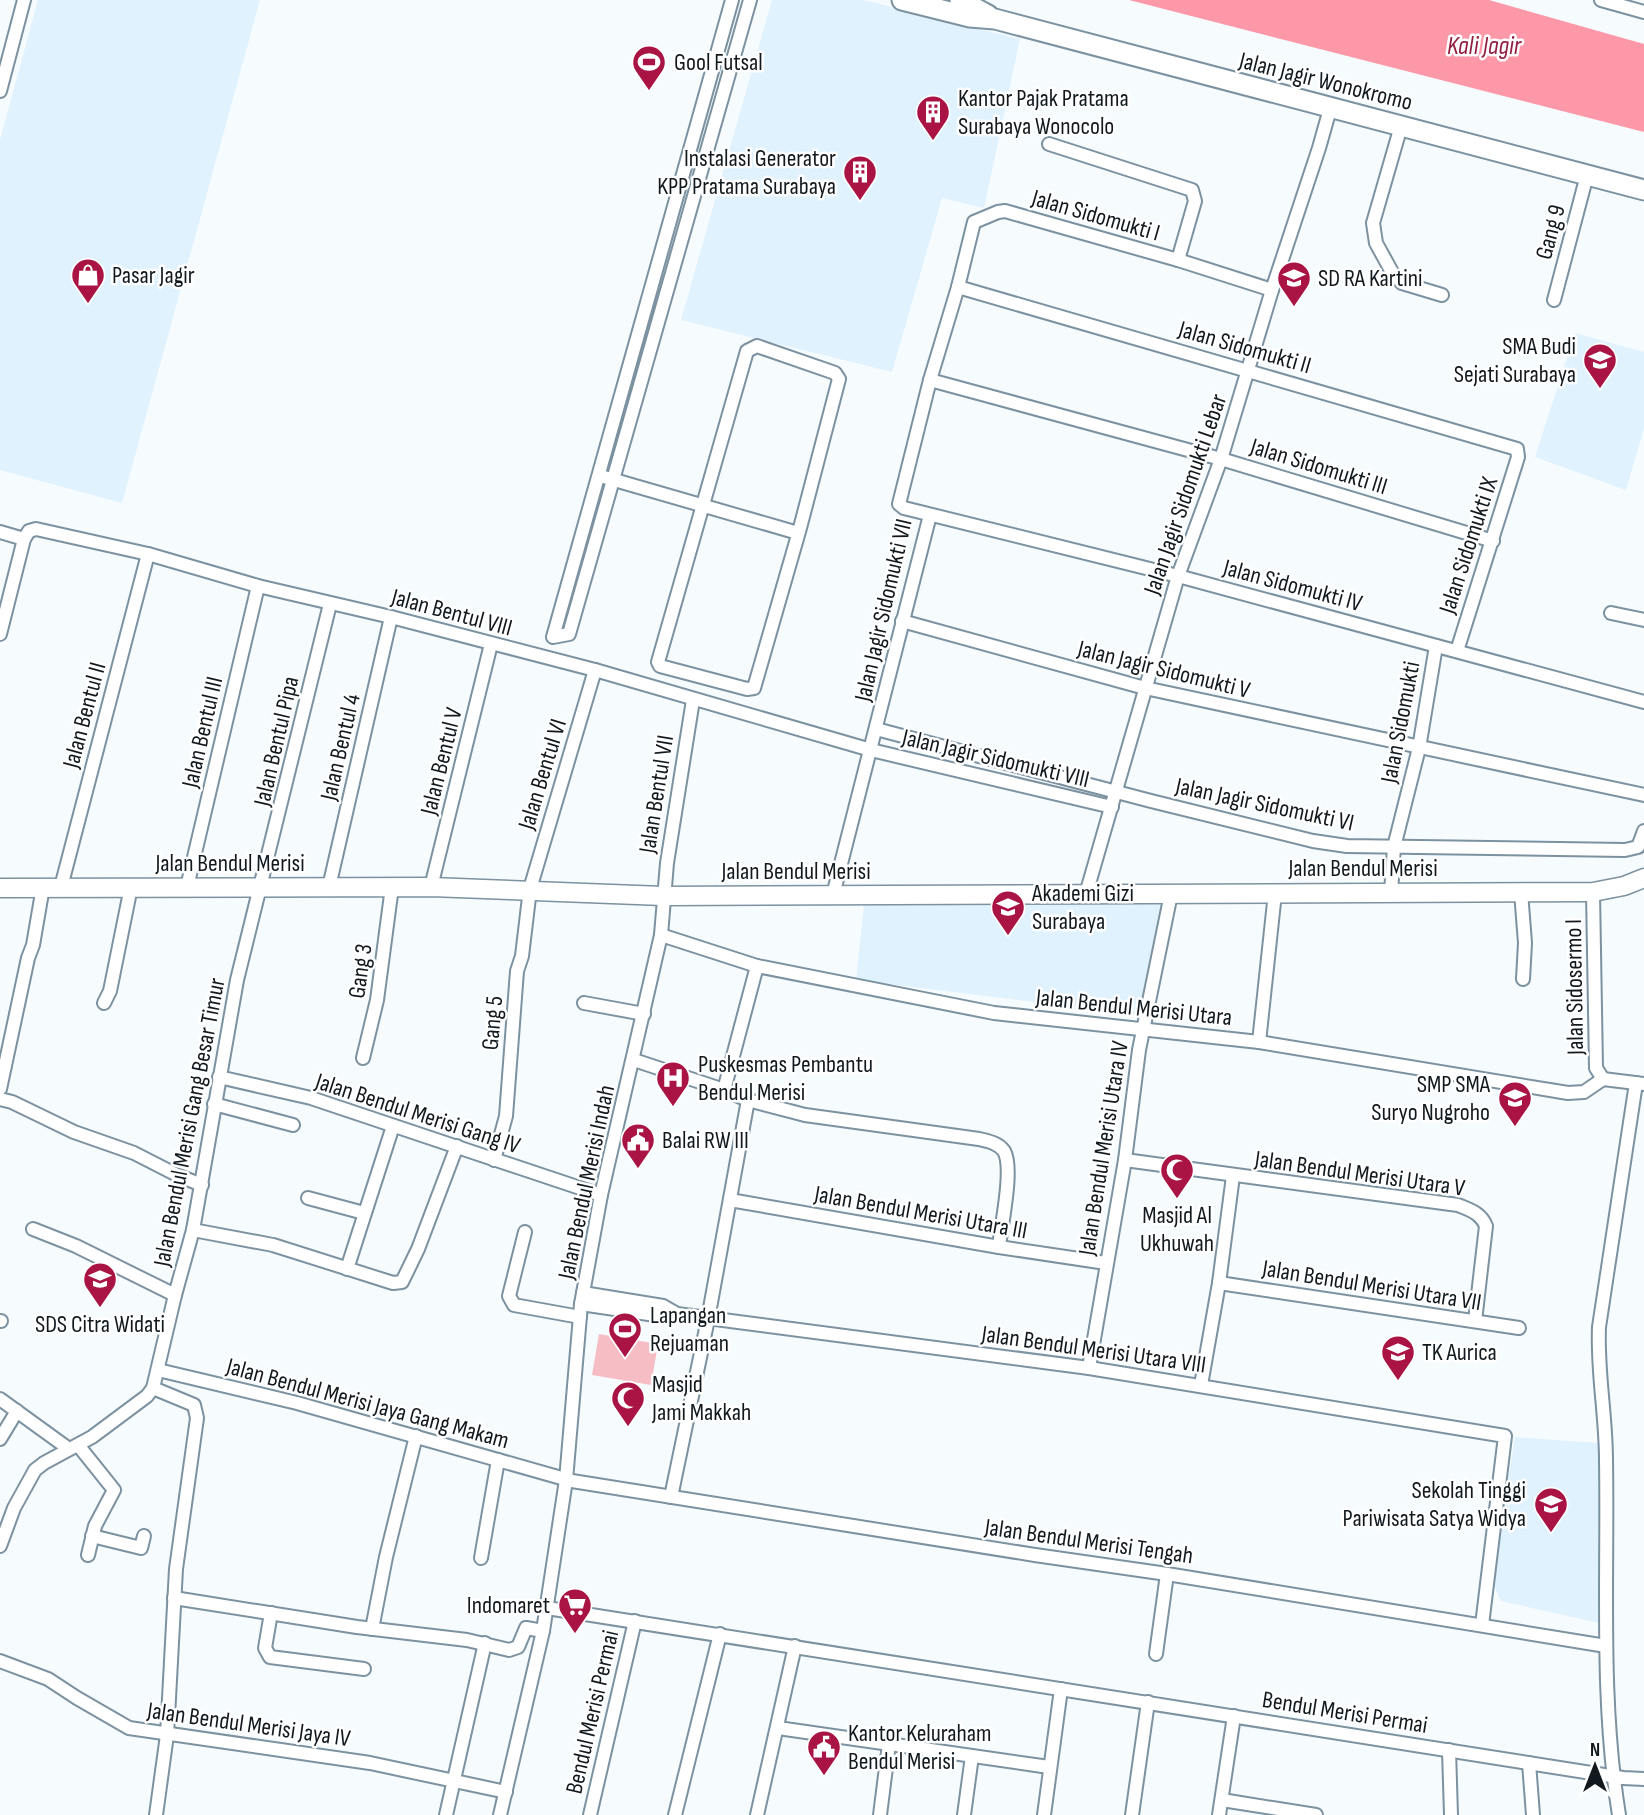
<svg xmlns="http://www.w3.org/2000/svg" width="1644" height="1815" font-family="'Sofia Sans Condensed',sans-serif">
<rect width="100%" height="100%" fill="#f6fbfe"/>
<g fill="#dff2fe">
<path d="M38 0H260L122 503 0 470V140Z"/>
<path d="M772 0H864L1020 39 984 208 942 198 892 372 681 320Z"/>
<path d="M1575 333 1644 352V428L1626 490 1535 457Z"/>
<path d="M1163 894 1141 1015 856 980 865 895Z"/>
<path d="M1515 1437 1598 1443 1608 1625 1501 1601 1492 1581Z"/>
</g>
<path fill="#f7bdc4" d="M599 1334 658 1344 651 1385 592 1375Z"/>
<path fill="#fd98a8" d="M1129 0H1489L1644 44V132Z"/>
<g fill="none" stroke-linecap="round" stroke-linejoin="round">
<g stroke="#7c92a0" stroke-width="16">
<g id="street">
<path d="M732 0 553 637 569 634 750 0"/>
<path d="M1601 0 1644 12"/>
<path d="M0 91 24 0"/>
<path d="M1401 126 1373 223 1376 243 1393 274 1402 283 1442 295"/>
<path d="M1049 144 1192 190 1195 201 1178 260"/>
<path d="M958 287 1517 449 1518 457 1457 651"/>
<path d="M1272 290 1178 260 1005 211 998 212 974 222 958 287 930 380 899 504 904 508 1178 576 1644 702"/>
<path d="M1554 300 1587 175"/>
<path d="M757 346 835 373 839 379 800 528 754 688 747 689 660 666 658 662 747 351Z"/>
<path d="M930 380 1221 459 1493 541"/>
<path d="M604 477 798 533"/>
<path d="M0 532 24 539"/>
<path d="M1611 613 1644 620"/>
<path d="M902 621 1145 688 1644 795"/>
<path d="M0 634 24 539 29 531 36 529 148 554 258 586 391 617 595 670 871 750 1112 807"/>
<path d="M876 729 1151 801 1313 841 1347 846 1625 850 1638 847 1644 831"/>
<path d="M61 887 148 554"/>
<path d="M187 887 258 586"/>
<path d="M329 887 391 617"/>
<path d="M431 887 491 644"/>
<path d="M1521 892 1525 943 1523 979"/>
<path d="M1593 892 1596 1068 1603 1079 1644 1084"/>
<path d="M1391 893 1394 847 1419 748 1436 646"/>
<path d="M1086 894 1178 576 1221 459 1272 290 1319 148 1330 109"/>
<path d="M833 895 930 515"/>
<path d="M661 935 757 966 994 1013 1259 1042 1568 1093 1584 1092 1603 1079"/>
<path d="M104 1003 110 991 131 887"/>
<path d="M584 1003 644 1014"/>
<path d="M1259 1042 1275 893"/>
<path d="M363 1058 377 1000 392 887"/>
<path d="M634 1060 724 1090 748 1100 805 1115 979 1139C988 1141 998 1143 1004 1151 1014 1168 1001 1226 999 1247"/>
<path d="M219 1077 311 1098 601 1195"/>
<path d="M0 1089 28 958 33 945 43 887"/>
<path d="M724 1090 757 966"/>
<path d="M0 1099 12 1102 74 1132 134 1153 179 1176 202 1185"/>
<path d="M214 1104 293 1125"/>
<path d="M494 1160 506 1116 517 971 522 956 530 889 595 670"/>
<path d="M1125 1160 1458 1205C1470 1210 1481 1213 1486 1226L1475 1321"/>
<path d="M308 1198 364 1213"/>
<path d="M730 1200 999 1247 1106 1263"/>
<path d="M33 1229 76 1246 175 1295"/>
<path d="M193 1230 273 1245 393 1283 402 1282 418 1249 457 1146"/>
<path d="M525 1232 509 1296 514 1305 580 1317"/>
<path d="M347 1269 393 1126"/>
<path d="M1219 1283 1519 1328"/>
<path d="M583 1293 663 1306 677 1314"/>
<path d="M581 1304 662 1316 677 1314 1089 1368 1505 1436 1482 1625"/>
<path d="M0 1321H1"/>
<path d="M1089 1368 1125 1160 1139 1050 1171 894"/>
<path d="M158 1370 297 1403 572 1481 1035 1555 1167 1574 1606 1646"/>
<path d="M1201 1385 1219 1283 1233 1176"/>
<path d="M153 1388 194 1405 197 1418 176 1569 167 1735 156 1815"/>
<path d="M0 1399 69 1449"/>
<path d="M0 1439 17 1411"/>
<path d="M78 1445 114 1490 95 1526 88 1555"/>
<path d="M671 1497 708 1319 748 1100"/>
<path d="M92 1536 141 1548 144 1536"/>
<path d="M0 1546 14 1508 35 1470 44 1463 92 1437 147 1396 153 1388 175 1295 193 1230 237 980 330 604"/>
<path d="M481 1558 498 1460"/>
<path d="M174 1598 357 1627 467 1640 509 1650 518 1647 526 1628 543 1631"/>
<path d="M547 1608 1623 1778 1644 1779"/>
<path d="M271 1613 265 1648 270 1657 364 1669"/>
<path d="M372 1629 386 1557 416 1436"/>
<path d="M1156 1654 1167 1574"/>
<path d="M0 1661 48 1679 77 1698 129 1728 370 1763 506 1792"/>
<path d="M778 1728 1049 1767"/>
<path d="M1449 1750 1451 1815"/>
<path d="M1529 1763 1533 1815"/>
<path d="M1222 1800 1316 1815"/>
<path d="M446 1815 485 1643"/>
<path d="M500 1815 543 1631 566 1480 581 1304 601 1195 661 935 667 863 693 700"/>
<path d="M590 1815 635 1621"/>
<path d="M675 1815 720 1634"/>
<path d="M757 1815 795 1646"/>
<path d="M880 1815 889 1744"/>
<path d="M964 1815 972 1756"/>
<path d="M1044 1815 1061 1689"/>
<path d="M1132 1815 1148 1702"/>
<path d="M1219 1815 1234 1716"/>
<path d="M1619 1815C1600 1698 1608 1578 1606 1460 1606 1415 1597 1372 1599 1327L1636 1083"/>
</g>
</g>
<g stroke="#7c92a0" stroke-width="21">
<path id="secondary" d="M0 888 431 887 663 896 1593 892 1624 886 1644 878"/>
</g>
<g stroke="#7c92a0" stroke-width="23">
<g id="primary">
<path d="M902 0 970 17 995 19 1644 190"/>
<path d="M960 0 988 15"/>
</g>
</g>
<use href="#street" stroke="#fff" stroke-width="12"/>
<use href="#secondary" stroke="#fff" stroke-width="18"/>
<use href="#primary" stroke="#fff" stroke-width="19"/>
</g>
<defs>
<g id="stadium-pin" transform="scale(1.75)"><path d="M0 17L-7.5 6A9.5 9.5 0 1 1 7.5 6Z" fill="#a91444" stroke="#fff"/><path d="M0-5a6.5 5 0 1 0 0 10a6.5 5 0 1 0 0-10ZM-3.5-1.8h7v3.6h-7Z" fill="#fff"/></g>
<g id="building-pin" transform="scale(1.75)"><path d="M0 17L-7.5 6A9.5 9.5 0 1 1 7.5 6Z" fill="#a91444" stroke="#fff"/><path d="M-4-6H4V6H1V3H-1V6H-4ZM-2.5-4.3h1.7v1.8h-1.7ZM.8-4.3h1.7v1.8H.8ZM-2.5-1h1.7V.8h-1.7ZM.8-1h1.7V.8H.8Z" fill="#fff"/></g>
<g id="shop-pin" transform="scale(1.75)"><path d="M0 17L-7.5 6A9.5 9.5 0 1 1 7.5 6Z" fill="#a91444" stroke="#fff"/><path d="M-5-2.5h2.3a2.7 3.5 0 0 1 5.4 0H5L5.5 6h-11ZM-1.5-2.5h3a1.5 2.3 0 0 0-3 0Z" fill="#fff"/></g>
<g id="school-pin" transform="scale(1.75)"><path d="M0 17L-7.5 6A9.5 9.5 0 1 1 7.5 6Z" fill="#a91444" stroke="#fff"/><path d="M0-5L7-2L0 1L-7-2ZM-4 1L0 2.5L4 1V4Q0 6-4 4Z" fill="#fff"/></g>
<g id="university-pin" transform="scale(1.75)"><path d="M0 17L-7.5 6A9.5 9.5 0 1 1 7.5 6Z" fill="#a91444" stroke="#fff"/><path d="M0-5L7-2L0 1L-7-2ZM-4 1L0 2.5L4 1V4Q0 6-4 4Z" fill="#fff"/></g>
<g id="hospital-pin" transform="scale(1.75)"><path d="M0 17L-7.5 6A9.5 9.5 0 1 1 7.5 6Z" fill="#a91444" stroke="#fff"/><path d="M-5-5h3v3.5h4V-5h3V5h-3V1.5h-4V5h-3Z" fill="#fff"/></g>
<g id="civic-pin" transform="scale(1.75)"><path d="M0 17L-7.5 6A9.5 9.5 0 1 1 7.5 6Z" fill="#a91444" stroke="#fff"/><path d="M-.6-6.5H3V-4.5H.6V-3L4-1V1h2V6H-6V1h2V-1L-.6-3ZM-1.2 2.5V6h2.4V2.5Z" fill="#fff"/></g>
<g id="mosque-pin" transform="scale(1.75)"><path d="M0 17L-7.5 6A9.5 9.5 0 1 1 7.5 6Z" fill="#a91444" stroke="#fff"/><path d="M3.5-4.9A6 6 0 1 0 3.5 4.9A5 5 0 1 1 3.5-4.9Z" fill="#fff"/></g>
<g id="supermarket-pin" transform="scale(1.75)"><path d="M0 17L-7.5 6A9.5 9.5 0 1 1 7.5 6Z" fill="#a91444" stroke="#fff"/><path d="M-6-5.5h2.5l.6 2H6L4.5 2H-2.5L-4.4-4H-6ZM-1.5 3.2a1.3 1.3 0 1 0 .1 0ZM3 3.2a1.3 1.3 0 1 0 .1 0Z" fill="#fff"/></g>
</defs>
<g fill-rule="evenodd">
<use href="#stadium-pin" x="649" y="62"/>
<use href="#building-pin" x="933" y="112"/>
<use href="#building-pin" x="860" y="172"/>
<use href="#shop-pin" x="88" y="275"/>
<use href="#school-pin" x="1294" y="278"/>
<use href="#school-pin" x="1600" y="360"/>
<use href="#university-pin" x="1008" y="907"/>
<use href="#hospital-pin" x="673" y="1078"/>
<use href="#school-pin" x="1515" y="1098"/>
<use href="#civic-pin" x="638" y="1140"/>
<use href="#mosque-pin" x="1177" y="1170"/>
<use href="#school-pin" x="100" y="1279"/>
<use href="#stadium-pin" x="625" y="1329"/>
<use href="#school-pin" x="1398" y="1352"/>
<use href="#mosque-pin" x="628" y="1398"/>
<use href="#university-pin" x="1551" y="1504"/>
<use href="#supermarket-pin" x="575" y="1605"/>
<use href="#civic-pin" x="824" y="1747"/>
</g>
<g text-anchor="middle" stroke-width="5" stroke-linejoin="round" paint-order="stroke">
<g font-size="24" fill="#11191f" stroke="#fff" text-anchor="start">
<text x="674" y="70">Gool Futsal</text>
<text x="958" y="106">Kantor Pajak Pratama<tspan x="958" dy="28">Surabaya Wonocolo</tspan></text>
<text x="836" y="166" text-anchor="end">Instalasi Generator<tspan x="836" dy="28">KPP Pratama Surabaya</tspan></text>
<text x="112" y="283">Pasar Jagir</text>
<text x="1318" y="286">SD RA Kartini</text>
<text x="1576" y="354" text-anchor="end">SMA Budi<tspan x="1576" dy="28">Sejati Surabaya</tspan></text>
<text x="1032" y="901">Akademi Gizi<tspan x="1032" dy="28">Surabaya</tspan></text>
<text x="698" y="1072">Puskesmas Pembantu<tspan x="698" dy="28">Bendul Merisi</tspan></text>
<text x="1490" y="1092" text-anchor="end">SMP SMA<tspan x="1490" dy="28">Suryo Nugroho</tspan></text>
<text x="662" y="1148">Balai RW III</text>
<text x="1177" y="1223" text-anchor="middle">Masjid Al<tspan x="1177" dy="28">Ukhuwah</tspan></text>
<text x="650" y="1323">Lapangan<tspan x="650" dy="28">Rejuaman</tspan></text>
<text x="100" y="1332" text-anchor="middle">SDS Citra Widati</text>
<text x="1422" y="1360">TK Aurica</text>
<text x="652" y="1392">Masjid<tspan x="652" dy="28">Jami Makkah</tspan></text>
<text x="1526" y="1498" text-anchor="end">Sekolah Tinggi<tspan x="1526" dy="28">Pariwisata Satya Widya</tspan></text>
<text x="550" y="1613" text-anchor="end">Indomaret</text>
<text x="848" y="1741">Kantor Keluraham<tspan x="848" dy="28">Bendul Merisi</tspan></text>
</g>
<g font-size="24" fill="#11191f" stroke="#fff">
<text transform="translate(1326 81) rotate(14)" y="8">Jalan Jagir Wonokromo</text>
<text transform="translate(1096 215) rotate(16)" y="8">Jalan Sidomukti I</text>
<text transform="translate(1550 232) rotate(-75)" y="8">Gang 9</text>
<text transform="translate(1245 347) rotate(16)" y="8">Jalan Sidomukti II</text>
<text transform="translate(1319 466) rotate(17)" y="8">Jalan Sidomukti III</text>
<text transform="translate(1185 494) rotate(-71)" y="8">Jalan Jagir Sidomukti Lebar</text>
<text transform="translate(1468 545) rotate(-72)" y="8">Jalan Sidomukti IX</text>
<text transform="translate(1293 585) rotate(15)" y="8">Jalan Sidomukti IV</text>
<text transform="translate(883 610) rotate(-77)" y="8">Jalan Jagir Sidomukti VII</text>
<text transform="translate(452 612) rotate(15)" y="8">Jalan Bentul VIII</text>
<text transform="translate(1164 669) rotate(14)" y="8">Jalan Jagir Sidomukti V</text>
<text transform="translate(84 715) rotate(-75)" y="8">Jalan Bentul II</text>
<text transform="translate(1400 722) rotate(-79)" y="8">Jalan Sidomukti</text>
<text transform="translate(202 732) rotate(-77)" y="8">Jalan Bentul III</text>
<text transform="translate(276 741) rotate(-77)" y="8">Jalan Bentul Pipa</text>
<text transform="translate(340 747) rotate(-77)" y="8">Jalan Bentul 4</text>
<text transform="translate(996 758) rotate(13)" y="8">Jalan Jagir Sidomukti VIII</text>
<text transform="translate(441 761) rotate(-76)" y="8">Jalan Bentul V</text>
<text transform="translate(542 774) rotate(-73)" y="8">Jalan Bentul VI</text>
<text transform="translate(656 794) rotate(-81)" y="8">Jalan Bentul VII</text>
<text transform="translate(1265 804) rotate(12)" y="8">Jalan Jagir Sidomukti VI</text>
<text x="230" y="871">Jalan Bendul Merisi</text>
<text x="1363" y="876">Jalan Bendul Merisi</text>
<text x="796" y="879">Jalan Bendul Merisi</text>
<text transform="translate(360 971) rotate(-82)" y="8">Gang 3</text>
<text transform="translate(1574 987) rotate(-91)" y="8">Jalan Sidosermo I</text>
<text transform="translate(1134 1007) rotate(6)" y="8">Jalan Bendul Merisi Utara</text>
<text transform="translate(492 1023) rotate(-85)" y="8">Gang 5</text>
<text transform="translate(418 1113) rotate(18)" y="8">Jalan Bendul Merisi Gang IV</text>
<text transform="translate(189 1122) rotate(-79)" y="8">Jalan Bendul Merisi Gang Besar Timur</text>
<text transform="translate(1103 1148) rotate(-81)" y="8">Jalan Bendul Merisi Utara IV</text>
<text transform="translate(1360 1173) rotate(8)" y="8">Jalan Bendul Merisi Utara V</text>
<text transform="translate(586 1182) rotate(-78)" y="8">Jalan Bendul Merisi Indah</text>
<text transform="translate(921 1212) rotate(10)" y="8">Jalan Bendul Merisi Utara III</text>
<text transform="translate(1372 1285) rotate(9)" y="8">Jalan Bendul Merisi Utara VII</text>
<text transform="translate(1094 1349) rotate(8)" y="8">Jalan Bendul Merisi Utara VIII</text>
<text transform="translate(368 1403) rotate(15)" y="8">Jalan Bendul Merisi Jaya Gang Makam</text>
<text transform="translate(1089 1541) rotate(8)" y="8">Jalan Bendul Merisi Tengah</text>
<text transform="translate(592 1712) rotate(-77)" y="8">Bendul Merisi Permai</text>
<text transform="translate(1345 1712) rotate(9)" y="8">Bendul Merisi Permai</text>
<text transform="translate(249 1724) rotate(8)" y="8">Jalan Bendul Merisi Jaya IV</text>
</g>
<g font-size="26" font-style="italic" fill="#921e3e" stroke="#fff">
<text x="1484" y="54">Kali Jagir</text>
</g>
</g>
<g transform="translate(1595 1766)" stroke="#ffffff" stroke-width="5" paint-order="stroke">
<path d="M0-5L12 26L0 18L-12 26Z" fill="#11191f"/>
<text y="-10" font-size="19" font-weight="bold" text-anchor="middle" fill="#11191f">N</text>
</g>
</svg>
